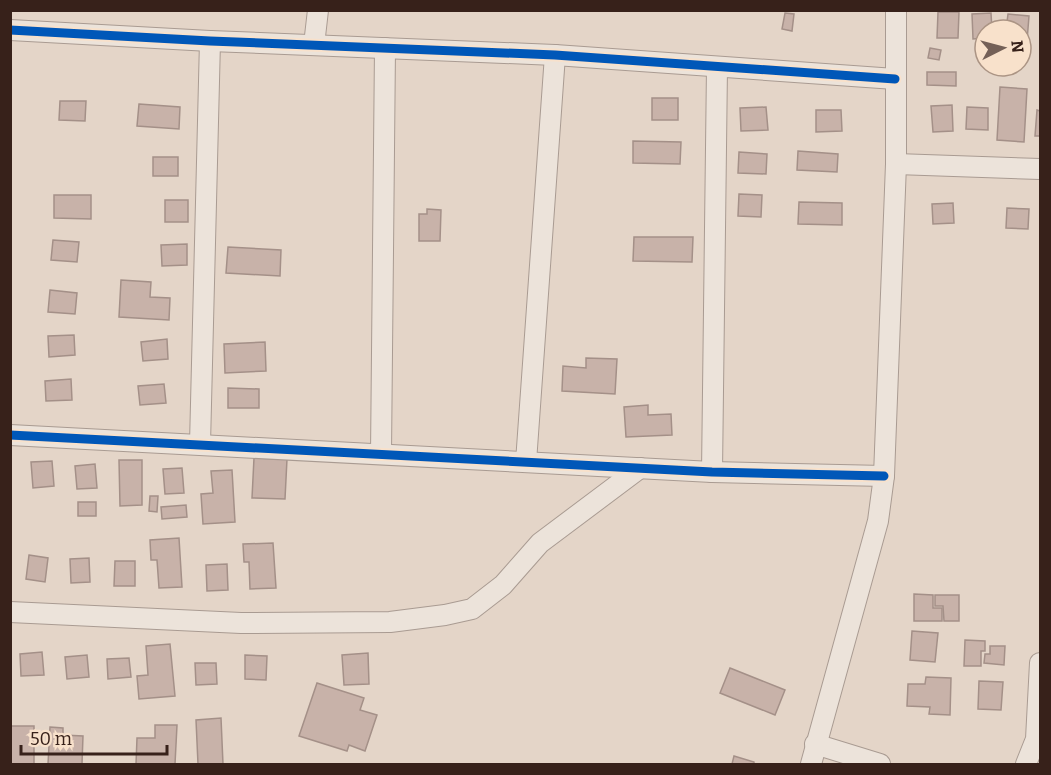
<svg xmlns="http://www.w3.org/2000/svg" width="1051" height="775" font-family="Bitter,serif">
<rect width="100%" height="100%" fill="#e4d5c8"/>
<g fill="#c8b2a9" stroke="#a49088" stroke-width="1.5">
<path d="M938 12H959L958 38H937Z"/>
<path d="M785 13 794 14 792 31 782 29Z"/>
<path d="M991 13 992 30H985V38L973 39 972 14Z"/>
<path d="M1008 14 1029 16 1027 41 1021 40V30H1006Z"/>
<path d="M930 48 941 50 939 60 928 58Z"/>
<path d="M927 72H956V86L927 85Z"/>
<path d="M1000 87 1027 89 1024 142 997 140Z"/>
<rect x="652" y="98" width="26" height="22"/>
<path d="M60 101H86L85 121 59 120Z"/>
<path d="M139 104 180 107 179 129 137 126Z"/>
<path d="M952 105 953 131 933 132 931 106Z"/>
<path d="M766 107 768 130 741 131 740 108Z"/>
<path d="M967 107 988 108V130L966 129Z"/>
<path d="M816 110H841L842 131 816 132Z"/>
<path d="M1037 110 1040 111V136H1035Z"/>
<path d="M633 141 681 142 680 164 633 163Z"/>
<path d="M798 151 838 154 837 172 797 170Z"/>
<path d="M739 152 767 154 766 174 738 173Z"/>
<rect x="153" y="157" width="25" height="19"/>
<path d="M739 194 762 195 761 217 738 216Z"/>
<path d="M54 195H91V219L54 218Z"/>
<rect x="165" y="200" width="23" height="22"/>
<path d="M799 202 842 203V225L798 224Z"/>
<path d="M953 203 954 223 933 224 932 204Z"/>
<path d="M1007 208 1029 209 1028 229 1006 228Z"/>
<path d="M427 209 441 210 440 241H419V214H427Z"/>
<path d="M634 237H693L692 262 633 261Z"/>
<path d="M53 240 79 242 77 262 51 260Z"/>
<path d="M187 244V265L162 266 161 245Z"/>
<path d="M228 247 281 250 280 276 226 273Z"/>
<path d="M121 280 151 282 150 297 170 298 169 320 119 317Z"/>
<path d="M50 290 77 293 75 314 48 312Z"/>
<path d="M74 335 75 355 49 357 48 336Z"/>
<path d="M167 339 168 359 143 361 141 342Z"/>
<path d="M265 342 266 371 225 373 224 344Z"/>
<path d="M586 358 617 359 615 394 562 391 563 366 586 368Z"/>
<path d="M71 379 72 400 46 401 45 381Z"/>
<path d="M164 384 166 403 140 405 138 386Z"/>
<path d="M228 388 259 389V408H228Z"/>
<path d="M648 405V415L671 414 672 435 626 437 624 407Z"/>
<path d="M254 458 287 459 285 499 252 498Z"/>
<path d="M119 460H142V505L120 506Z"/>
<path d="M52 461 54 486 33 488 31 462Z"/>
<path d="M95 464 97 488 77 489 75 466Z"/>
<path d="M182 468 184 493 165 494 163 469Z"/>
<path d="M232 470 235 522 203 524 201 494 213 493 211 471Z"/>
<path d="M150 496H158L157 512 149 511Z"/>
<rect x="78" y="502" width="18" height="14"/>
<path d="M186 505 187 517 162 519 161 507Z"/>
<path d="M179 538 182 587 159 588 157 560H151L150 540Z"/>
<path d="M273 543 276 588 250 589 249 562H244L243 544Z"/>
<path d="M29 555 48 558 45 582 26 579Z"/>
<path d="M89 558 90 582 71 583 70 559Z"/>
<path d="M115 561H135V586H114Z"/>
<path d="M227 564 228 590 207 591 206 565Z"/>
<path d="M914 594 933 595V608H942V621H914Z"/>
<path d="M935 595H959V621H944L943 606H935Z"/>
<path d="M912 631 938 633 935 662 910 660Z"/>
<path d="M965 640 985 641V651H981V666H964Z"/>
<path d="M170 644 175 696 139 699 137 676 148 675 146 646Z"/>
<path d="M990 646H1005L1004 665 984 663 985 654H990Z"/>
<path d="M42 652 44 675 21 676 20 654Z"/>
<path d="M368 653 369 684 344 685 342 655Z"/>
<path d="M87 655 89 677 67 679 65 657Z"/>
<path d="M245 655 267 656 266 680 245 679Z"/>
<path d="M129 658 131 677 108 679 107 659Z"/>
<path d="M195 663H216L217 684 196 685Z"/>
<path d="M730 668 785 690 775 715 720 693Z"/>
<path d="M926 677 951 678 950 715 929 714 930 707 907 706 908 684H925Z"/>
<path d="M979 681 1003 682 1001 710 978 709Z"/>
<path d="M317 683 364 698 360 710 377 715 365 751 349 745 347 751 299 736Z"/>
<path d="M221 718 223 764H198L196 720Z"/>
<path d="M155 725H177L175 764H136L137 738H155Z"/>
<path d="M10 726H34V764H11Z"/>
<path d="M50 727 63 728V735L83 736 82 764H48Z"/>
<path d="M734 756 754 762V764H732Z"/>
</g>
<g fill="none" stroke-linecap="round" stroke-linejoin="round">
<g stroke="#a99b92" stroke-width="22">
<g id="minor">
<path d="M10 30 210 41 555 55 895 79"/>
<path d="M314 45 318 10"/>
<path d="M896 164 1040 169"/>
<path d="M10 435 712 472 884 476"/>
<path d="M200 444 210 41"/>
<path d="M381 454 385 48"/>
<path d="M526 462 555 55"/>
<path d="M712 472 717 67"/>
<path d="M10 612 241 623 390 622 445 615 472 609 503 585 540 543 640 468"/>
<path d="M815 744 880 764"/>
<path d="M811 764 878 521 884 476 896 164V10"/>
<path d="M1026 764 1036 739 1040 663"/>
</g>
</g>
<use href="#minor" stroke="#ece3da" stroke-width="20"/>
<g stroke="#f8e1cb" stroke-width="13">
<g id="cycleway">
<path d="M10 30 210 41 555 55 895 79"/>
<path d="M10 435 712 472 884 476"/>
</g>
</g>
<use href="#cycleway" stroke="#0057b8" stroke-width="9"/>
</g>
<rect width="1051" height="775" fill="none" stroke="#37211a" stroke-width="24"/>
<g transform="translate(1003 48) rotate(84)"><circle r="28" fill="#f8e1cb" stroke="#ab9484" stroke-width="1.5"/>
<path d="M0-4.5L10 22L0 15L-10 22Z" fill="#746057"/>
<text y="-9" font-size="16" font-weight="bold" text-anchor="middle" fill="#37211a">N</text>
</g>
<path d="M21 745v9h146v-9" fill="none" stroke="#37211a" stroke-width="3"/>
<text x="30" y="745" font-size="18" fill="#37211a" stroke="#f8e1cb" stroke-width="4.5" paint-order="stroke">50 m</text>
</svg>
